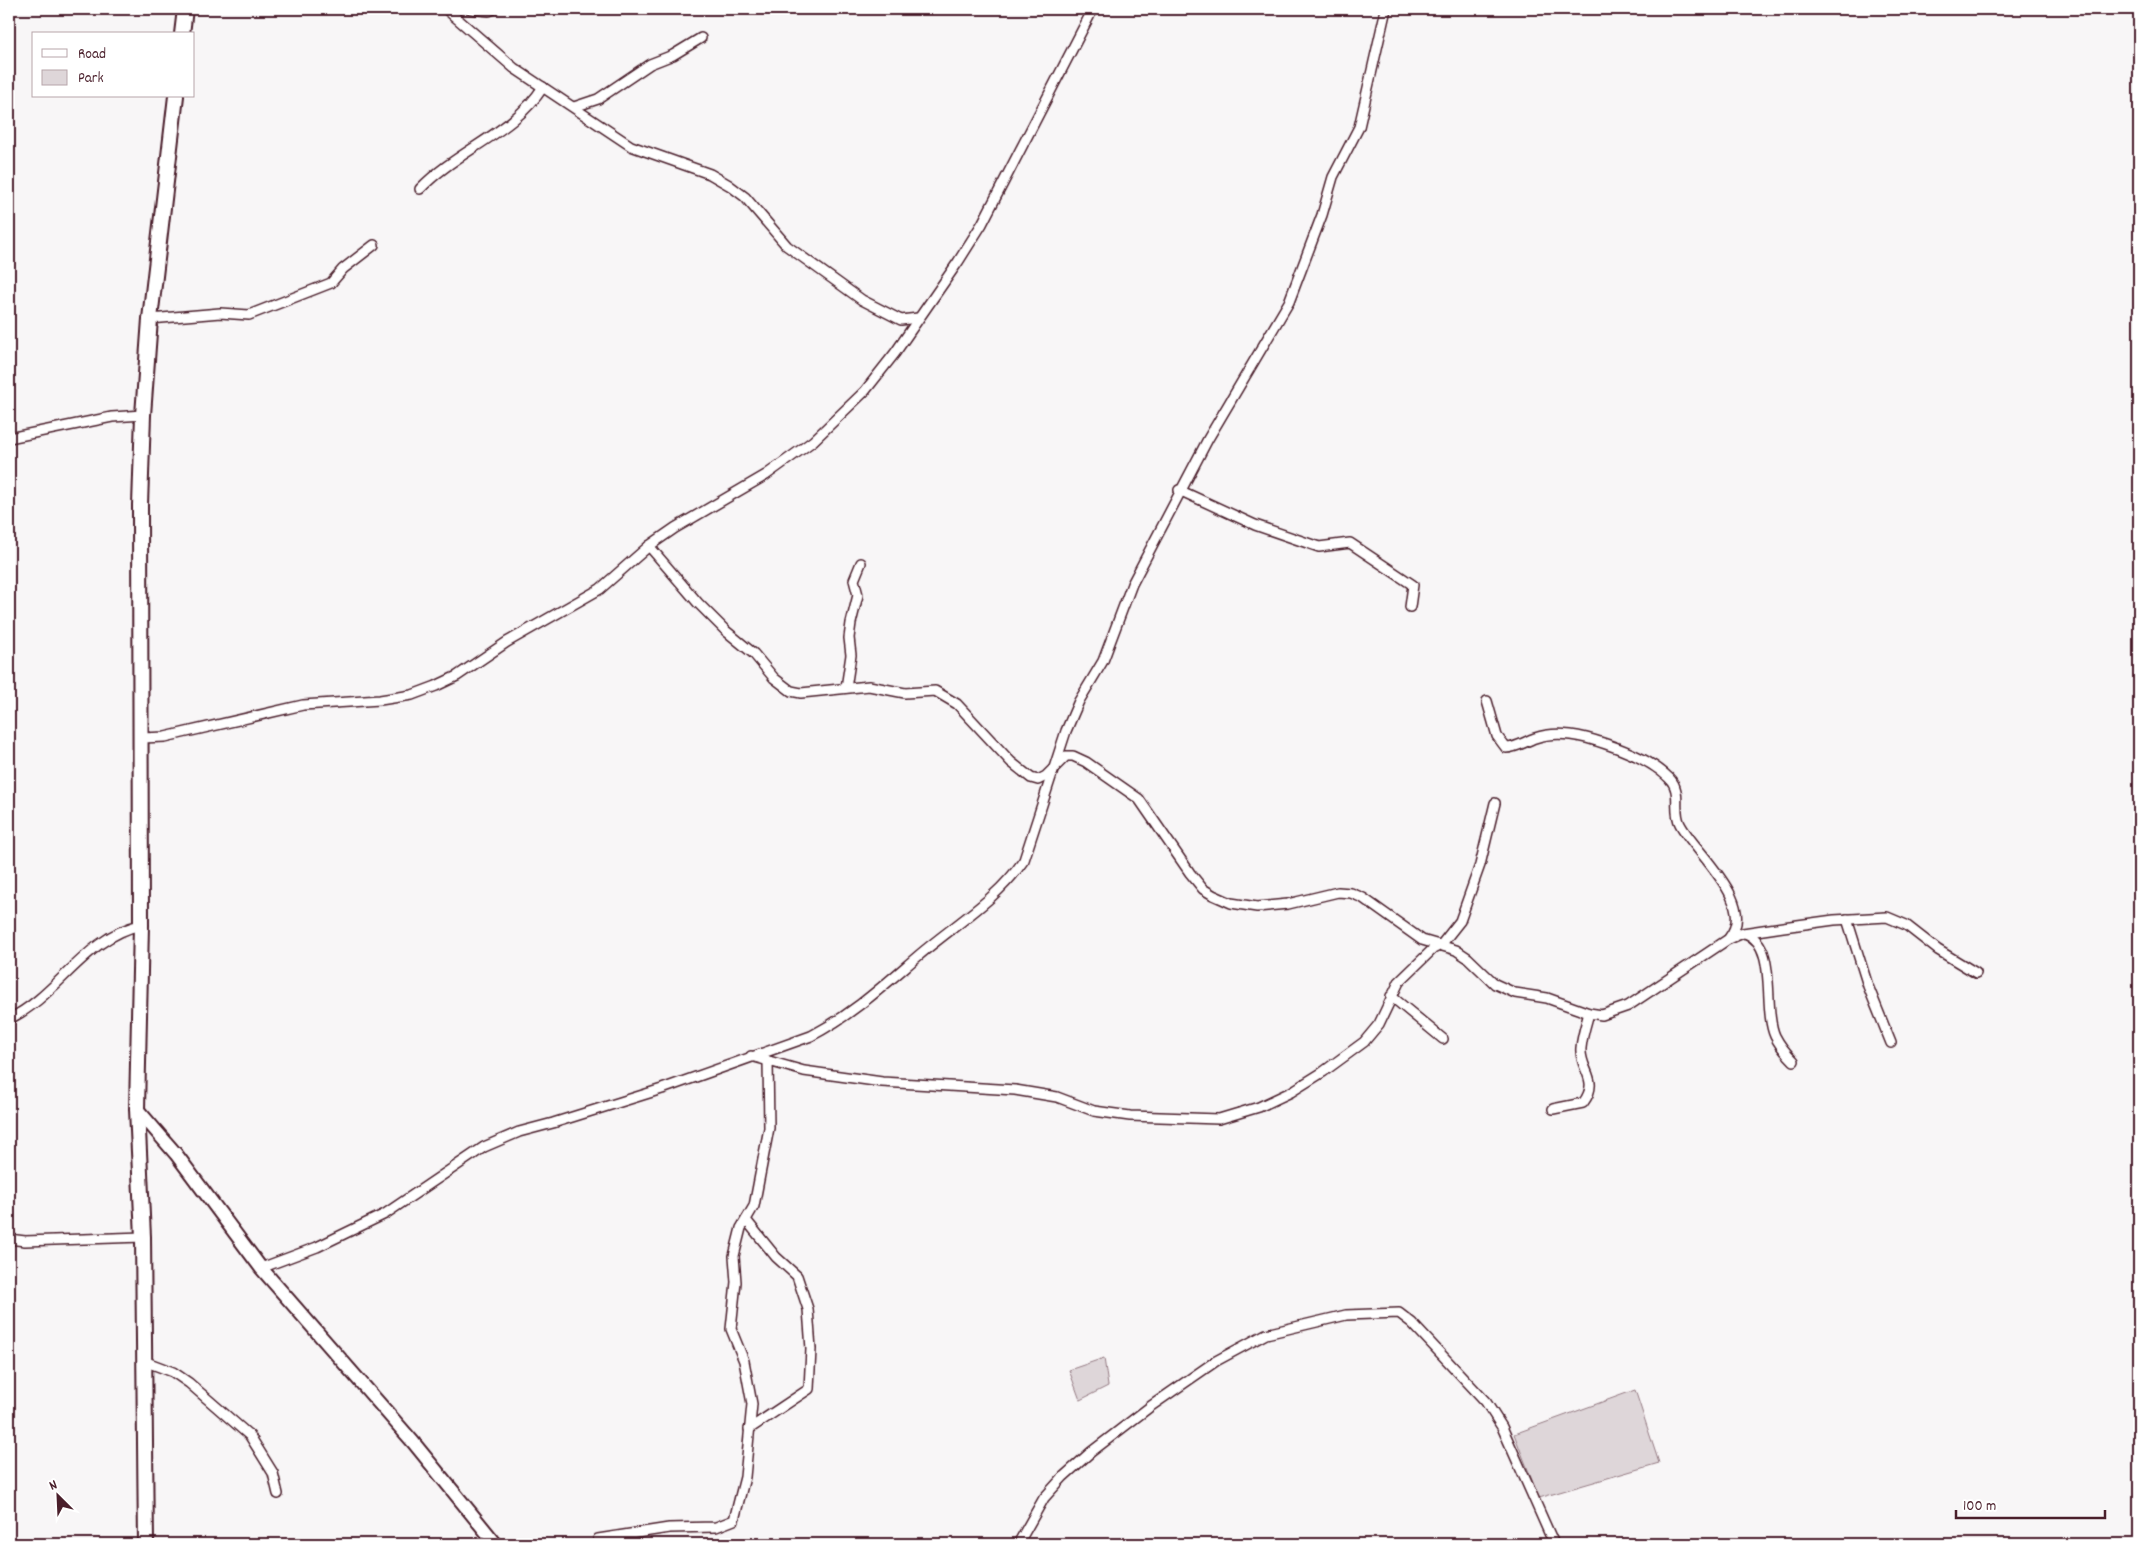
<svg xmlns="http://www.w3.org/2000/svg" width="2148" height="1553" font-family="Dekko,sans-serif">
<rect width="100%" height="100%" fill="#f8f6f7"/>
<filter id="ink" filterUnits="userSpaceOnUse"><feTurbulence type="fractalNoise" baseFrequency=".02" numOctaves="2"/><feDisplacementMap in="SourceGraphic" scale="10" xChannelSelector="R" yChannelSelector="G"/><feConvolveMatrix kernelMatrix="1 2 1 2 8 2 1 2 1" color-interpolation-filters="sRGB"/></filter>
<g filter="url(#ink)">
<g fill="#ded6d9" stroke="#947a82">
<path d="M1104 1358 1108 1386 1080 1400 1069 1370Z"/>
<path d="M1635 1390 1659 1463 1539 1498 1514 1434Z"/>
</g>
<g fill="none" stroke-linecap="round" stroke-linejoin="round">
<g stroke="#4a1f2b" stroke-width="12">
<g id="minor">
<path d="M446 9 514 68 631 146 710 174 729 185 745 197 787 246 862 300 901 320 918 318"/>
<path d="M470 9 489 11 494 9"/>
<path d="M574 107 598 99 650 64 673 55 701 38"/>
<path d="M420 189C457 150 514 133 543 87"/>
<path d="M150 319 220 313 249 315 331 283 343 269 374 245"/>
<path d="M9 438 112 417 143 415"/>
<path d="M1179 490 1255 525 1319 547 1350 543 1413 585 1410 607"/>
<path d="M649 546 698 603 726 631 754 654 774 678 791 691 801 693 869 686 905 693 935 691 957 704 1011 762 1031 778 1038 780 1046 776 1066 756H1073L1086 762 1139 799 1190 873 1203 889 1213 895 1231 903 1257 907 1288 904 1338 892 1351 893 1363 898 1422 940 1456 950 1468 958 1495 984 1515 993 1547 998 1589 1013 1602 1015 1628 1006 1727 940 1743 933 1783 927 1834 920 1887 917 1906 925 1938 950 1976 973"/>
<path d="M846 688 851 655 849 638 851 623 858 595 854 580 861 563"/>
<path d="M1487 701 1497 736 1506 748C1516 748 1526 741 1535 738 1558 730 1583 736 1606 744 1627 751 1653 762 1669 778 1683 792 1672 809 1680 824 1695 853 1758 903 1729 938"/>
<path d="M142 738 165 737 303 705 380 700 412 695 436 686 457 676 507 642 600 589 649 546 675 528 766 475 813 441 865 391 895 353 958 262 982 224 1093 9"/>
<path d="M1847 919 1868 986 1891 1043"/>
<path d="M1745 933C1779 945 1762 1007 1775 1036 1780 1046 1786 1053 1794 1061"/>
<path d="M1391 996 1443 1039"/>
<path d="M9 1019C58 996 86 936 141 925"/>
<path d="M751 1056 804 1071 882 1082 1015 1090 1057 1097 1094 1111 1130 1116 1219 1119 1259 1107 1291 1092 1323 1072 1364 1042 1379 1024 1399 982 1433 949 1441 945 1460 921 1480 865 1495 803"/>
<path d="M1553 1109 1583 1103C1601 1079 1579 1070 1581 1048 1582 1036 1586 1024 1589 1013"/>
<path d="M746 1220 776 1257 797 1276 808 1309 811 1349 809 1389 749 1429"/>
<path d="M9 1239 25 1241 143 1237"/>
<path d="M261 1268 317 1247 385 1214 484 1147 519 1132 553 1123 662 1089 811 1036C853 1014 883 986 918 956 954 925 997 900 1024 860L1066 731 1079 701 1103 661 1132 584 1208 439 1289 302 1322 215 1333 177 1359 127 1386 9"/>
<path d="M144 1361 173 1372 189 1383 250 1436 273 1473 278 1494"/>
<path d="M598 1539 669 1528 716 1527 734 1520 745 1477 752 1404 744 1361 731 1329 736 1282 734 1256 741 1228 754 1206 769 1128 768 1061"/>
<path d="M1018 1544 1044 1498 1063 1477 1091 1452 1151 1406 1216 1361 1266 1334 1346 1315 1399 1313 1412 1323 1486 1402 1502 1427 1554 1544"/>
</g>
</g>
<g stroke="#4a1f2b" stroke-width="16">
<path id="secondary" d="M137 1109 176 1154 261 1268 413 1442 496 1544"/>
</g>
<g stroke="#4a1f2b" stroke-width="18">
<g id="primary">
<path d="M182 34 185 9"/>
<path d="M146 1544 143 1237 137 1109 141 925 140 505 143 415 150 319 176 96"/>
</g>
</g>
<use href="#minor" stroke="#fff" stroke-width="9"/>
<use href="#secondary" stroke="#fff" stroke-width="12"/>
<use href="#primary" stroke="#fff" stroke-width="14"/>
</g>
</g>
<rect width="2148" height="1553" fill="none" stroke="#fff" stroke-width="30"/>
<rect x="15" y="15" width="2118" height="1523" fill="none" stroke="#4a1f2b" stroke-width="2" filter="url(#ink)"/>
<rect x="32" y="32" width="162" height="65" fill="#ffffff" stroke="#b7a5aa"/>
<rect x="42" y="49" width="25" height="8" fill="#ffffff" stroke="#b7a5aa"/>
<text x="78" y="58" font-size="15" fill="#4a1f2b">Road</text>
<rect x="42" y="70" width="25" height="15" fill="#ded6d9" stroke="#b7a5aa"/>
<text x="78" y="82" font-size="15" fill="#4a1f2b">Park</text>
<g transform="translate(58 1496) rotate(336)" stroke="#ffffff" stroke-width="4" paint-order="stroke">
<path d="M0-4L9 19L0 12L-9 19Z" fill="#4a1f2b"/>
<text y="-8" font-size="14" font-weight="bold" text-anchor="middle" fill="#4a1f2b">N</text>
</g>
<path d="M1956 1510v8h149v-8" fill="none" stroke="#4a1f2b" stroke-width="2.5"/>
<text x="1963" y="1510" font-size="15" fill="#4a1f2b" stroke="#ffffff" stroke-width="4" paint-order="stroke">100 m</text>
</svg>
